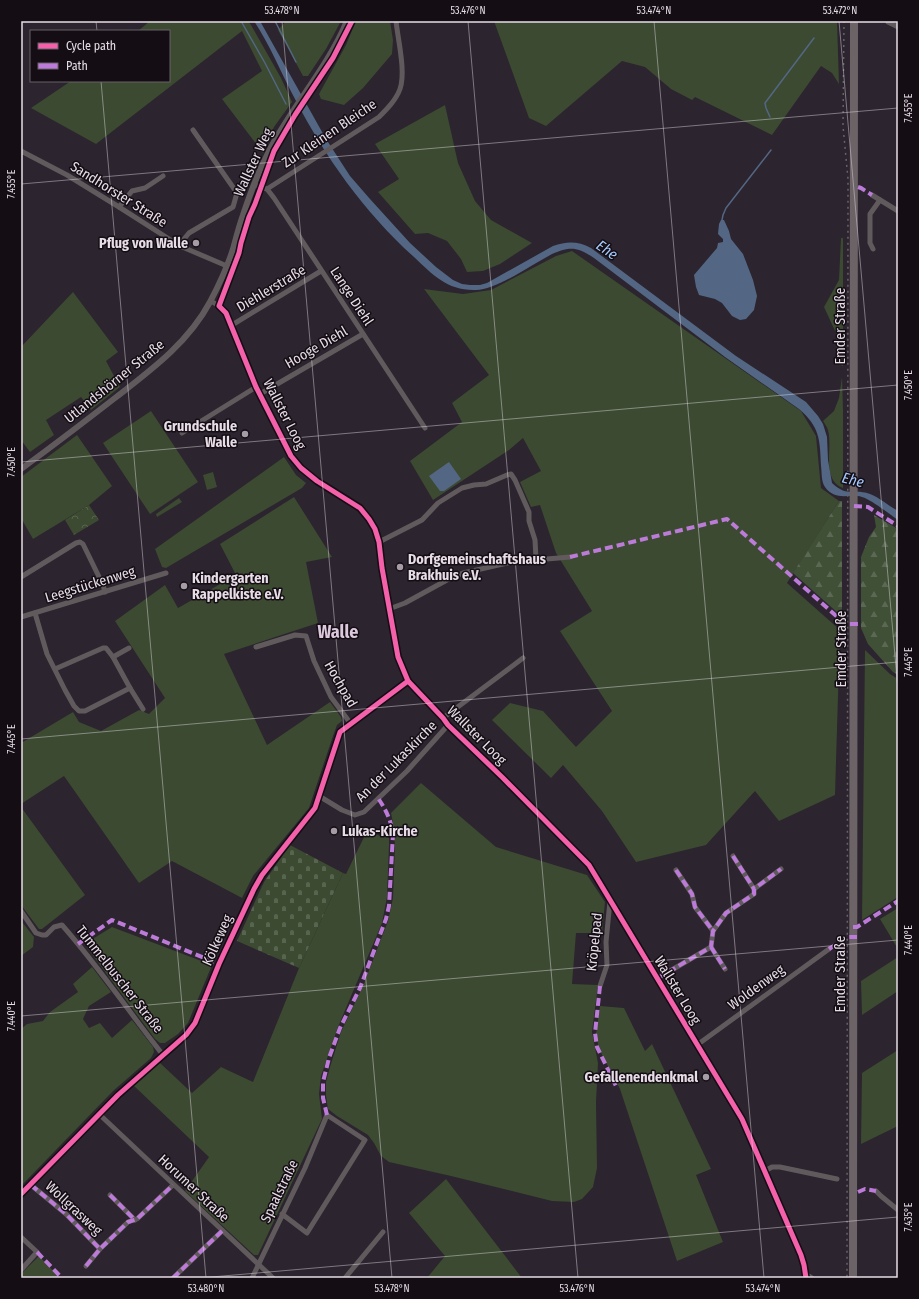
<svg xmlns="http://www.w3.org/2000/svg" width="919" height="1299" font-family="'Fira Sans Condensed',sans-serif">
<defs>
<pattern id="forest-firs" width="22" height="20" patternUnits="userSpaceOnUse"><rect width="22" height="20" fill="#3f5037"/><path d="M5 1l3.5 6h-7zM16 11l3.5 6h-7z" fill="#5b6954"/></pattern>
<pattern id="cemetery-stones" width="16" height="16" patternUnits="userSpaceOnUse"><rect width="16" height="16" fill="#3b4a31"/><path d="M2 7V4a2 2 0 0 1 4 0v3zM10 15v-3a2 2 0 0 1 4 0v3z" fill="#57644f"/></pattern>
<pattern id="park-crowns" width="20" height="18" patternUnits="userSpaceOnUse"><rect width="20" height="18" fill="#3b4a31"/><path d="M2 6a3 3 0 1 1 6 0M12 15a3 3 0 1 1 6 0" fill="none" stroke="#57644f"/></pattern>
</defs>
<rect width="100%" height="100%" fill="#2c242e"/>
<g fill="#3b4a31">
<path d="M150 21H248L251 25 281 78 292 102 274 127 263 153 222 99 262 71 242 31 96 144 31 108 71 81H169V31H138Z"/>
<path d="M286 21H341L326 49 308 76H303L278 30Z"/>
<path d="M356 21H390L393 40 392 54 363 88 344 105 321 99 319 94 346 45Z"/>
<path d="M494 21H837L839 84 832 73 821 66 772 135 695 97 692 100 671 89 645 67 622 61 546 126 529 118Z"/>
<path d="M445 105 458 163 475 201 491 220 532 243 500 264 483 271 467 272 461 259 447 241 428 233 415 234 378 192 399 179 375 144Z"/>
<path d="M841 238H843V366L837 363 836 333 824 307 839 280Z"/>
<path d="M572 251 801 411 816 436 821 488 839 501 787 583 840 630 835 795 779 821 755 791 706 845 636 862 602 811 563 765 551 778 492 720 510 703 543 711 576 747 612 711 560 631 592 611 556 553 540 505 531 507 520 482 541 471 523 438 509 450 433 500 410 461 462 422 452 403 489 375 424 289 463 294 491 290 556 256Z"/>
<path d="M73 292 118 352 106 361 120 387 91 410 81 397 46 420 54 435 30 452 21 440V347Z"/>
<path d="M842 377 843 410V488C821 480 833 449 828 430 827 427 825 424 823 421L834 411 839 398Z"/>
<path d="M151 411 198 482 150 514 103 443Z"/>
<path d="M77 435 112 486 89 505 33 539 21 518V477Z"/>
<path d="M284 457 296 475 306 483 302 488 166 568 162 567 155 549Z"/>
<path d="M213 472 217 487 207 490 203 475Z"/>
<path d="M294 497 332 557 306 562 318 623 224 654 267 745 330 702 341 717 342 721 337 725 333 736 309 808 253 876 242 898 172 861 139 883 64 776 21 804V743L73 712 79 722 101 731 139 710 149 714 165 698 115 621 165 585 178 608 236 575 220 544Z"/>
<path d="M179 498 182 502 157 517 156 514Z"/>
<path d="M865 650 890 674 898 679V897L862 920Z"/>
<path d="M421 783 496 847 587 875 605 902 602 933H576L572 984 598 985 592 1032 598 1063 596 1102 597 1168 593 1187 582 1199 574 1202 552 1201 451 1176 389 1162 381 1156 374 1143 368 1135 337 1116 328 1109 326 1096V1082L330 1067 341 1032 363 986 388 921 393 898 395 845 393 823 391 813Z"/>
<path d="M21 807 85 895 42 929H39L21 905Z"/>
<path d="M389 830V846L387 897 382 923 338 1027 321 1076 319 1094 322 1119 258 1255H254L185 1191 209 1157 133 1085 159 1062 192 1093 221 1067 253 1082 299 968 343 873 346 874 367 831 383 837Z"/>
<path d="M898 908V949L880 919Z"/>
<path d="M22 922 34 937 33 947 21 956Z"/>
<path d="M112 927 212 965 188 1023 178 1034 165 1043H160L155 1039 86 946V943Z"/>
<path d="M898 957V991L862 1015 861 981Z"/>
<path d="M92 967 111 992 89 1006 83 1019 89 1028 100 1023 112 1038 132 1020 153 1047 154 1052 151 1058 113 1091 21 1186V1029L27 1024 43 1021 50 1012 78 992 73 984Z"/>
<path d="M600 1006 624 1008 645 1051 652 1044 711 1169 696 1175 723 1242 677 1261 620 1089 599 1049 596 1034Z"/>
<path d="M898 1050V1126L861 1144 862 1073Z"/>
<path d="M446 1179 522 1278H427L445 1256 409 1213Z"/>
<path d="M39 1256 60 1278H21V1274Z"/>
</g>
<g fill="url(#forest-firs)">
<path d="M839 501H842V613H838L793 573Z"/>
<path d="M874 515 898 529V675L893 672 868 644 861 628V557L869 537 876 527Z"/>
</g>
<path fill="url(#cemetery-stones)" d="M290 845 343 873 299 968 237 941 264 882Z"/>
<path fill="url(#park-crowns)" d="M89 505 99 520 74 535 65 520Z"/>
<g fill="#536784">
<path d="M254 21H260L326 139 350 176 370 199 410 243 436 267 453 280 462 284 470 285H480L487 283 553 246C567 241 578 241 591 248L736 356 806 402 818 416 823 424 827 437 828 460 832 483C848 498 853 488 870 494 880 498 889 506 898 511V520C889 514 872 500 862 497 849 493 836 502 825 487 821 481 822 473 821 466 820 440 820 427 799 409L725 357 594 258C577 247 571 246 552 254 533 264 496 290 476 290 448 291 433 275 414 257 365 213 325 157 295 99 281 73 270 45 254 21Z"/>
<path d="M721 220H724L729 231 731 239 743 254 753 280 757 296 754 310 746 319 740 320 732 316 722 303 715 299 699 295 696 287 694 275 717 248 718 243 723 242V239L718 234 719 224Z"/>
<path d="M449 462 461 479 444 491H440L429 476Z"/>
</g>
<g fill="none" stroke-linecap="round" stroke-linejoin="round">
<g stroke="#536784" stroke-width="1.5">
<path d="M241 21 265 63 286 104"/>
<path d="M275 21 296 62"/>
<path d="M770 117 766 108 765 103 814 38"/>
<path d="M722 220 723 215 726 208 771 150"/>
</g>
<g stroke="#615a5d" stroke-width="5">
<path d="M888 22 898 27"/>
<path d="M21 151 67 175 119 207 180 246 227 266"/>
<path d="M254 185 267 189 274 198 425 428"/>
<path d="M267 189 379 117C387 109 396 100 400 89 406 72 398 40 396 21"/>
<path d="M872 195 898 211"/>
<path d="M119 207 132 191 145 188 163 176"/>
<path d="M180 246 184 239 189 233 233 207 237 193 193 130"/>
<path d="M873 249 870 243V214L880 200"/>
<path d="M211 301 219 306 226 313 256 387 291 456 301 468 317 481 360 508 369 519 375 529 379 542 382 568 398 657 408 681 443 718 448 725 502 777 589 865 742 1119 801 1255 804 1265 806 1278"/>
<path d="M232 325 321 271"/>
<path d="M260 394 363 334"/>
<path d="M182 433 256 387"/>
<path d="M379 542 422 520 438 503 462 488 474 485 486 484 507 475 511 474 515 480 529 512V521L535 540 536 559"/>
<path d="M21 577 76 543 80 542 83 544 103 585 105 592"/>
<path d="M389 609 405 603 447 580 463 573 512 562 570 557"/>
<path d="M35 613 47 654 65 690 74 706 79 711H85L130 688 113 657 106 648H103L55 669"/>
<path d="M21 617 166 573"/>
<path d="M256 647 295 635 306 636 314 661 331 697 351 724"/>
<path d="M113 657 129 648"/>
<path d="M130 688 143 709"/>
<path d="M443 718 523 658"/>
<path d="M319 796 342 810 355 815 364 812 407 771 448 725"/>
<path d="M733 856 754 889"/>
<path d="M676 870 692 894 695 907 713 931"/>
<path d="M21 911 36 933 42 935H46L54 927 62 925C99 967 129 1012 163 1055"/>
<path d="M711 947 725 969"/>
<path d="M658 978 711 947 713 931 726 913 754 894V889L781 869"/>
<path d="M600 986 607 965 606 942 610 901"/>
<path d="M697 1045 829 949"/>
<path d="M99 1114 273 1278"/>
<path d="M765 1171 772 1167H780L837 1179"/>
<path d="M31 1185 66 1214 100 1249 128 1222 137 1219 173 1185"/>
<path d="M876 1191 881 1196 898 1210"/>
<path d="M21 1194 118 1095 186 1035 195 1023 219 964 254 889 262 875 315 808 340 732 408 681"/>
<path d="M110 1195 135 1220"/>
<path d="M21 1237 37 1252 21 1270"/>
<path d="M86 1266 100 1249"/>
<path d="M806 1276H809L812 1278"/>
<path d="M173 1278 222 1231"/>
<path d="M252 1278 305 1168 327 1115 365 1140 307 1233 282 1214"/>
<path d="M345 1278 383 1232"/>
</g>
<path stroke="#615a5d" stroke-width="6" d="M21 469C53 446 84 422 115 398 151 370 188 343 210 302 219 285 227 268 233 249 236 238 239 226 243 215 250 194 258 173 268 153 291 107 327 69 347 21"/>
<path stroke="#6c6367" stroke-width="8" d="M853 1278 854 21"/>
<path stroke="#686368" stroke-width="1.5" stroke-dasharray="2 4" stroke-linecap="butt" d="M844 21 843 126 848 179 847 1278"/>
<g stroke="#bd7bd9" stroke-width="4" stroke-dasharray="8 4" stroke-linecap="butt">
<path d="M858 187 861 188 872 195"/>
<path d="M854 506 868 507 898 526"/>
<path d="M570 557 727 519 842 621 847 624H858"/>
<path d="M733 856 754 889"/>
<path d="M676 870 692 894 695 907 713 931"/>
<path d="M853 927H857L898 901"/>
<path d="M78 944 112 920 219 964"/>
<path d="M711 947 725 969"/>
<path d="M829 949 847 937H857"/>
<path d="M658 978 711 947 713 931 726 913 754 894V889L781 869"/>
<path d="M600 986 595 1033 597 1047 617 1088"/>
<path d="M327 1115 323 1098V1082L329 1058 340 1028 360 988 386 919 389 906 393 834C391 820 386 810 378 798"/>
<path d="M31 1185 66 1214 100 1249 128 1222 137 1219 173 1185"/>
<path d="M858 1192 865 1189 876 1191"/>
<path d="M110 1195 135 1220"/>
<path d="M37 1252 62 1278"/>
<path d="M86 1266 100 1249"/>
<path d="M173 1278 222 1231"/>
</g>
<g stroke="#140d14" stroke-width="8">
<g id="cycleway">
<path d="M352 21 333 58 295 115 274 151 255 204 249 217 241 243 239 253 219 306 226 313 256 387 291 456 301 468 317 481 360 508 369 519 375 529 379 542 382 568 398 657 408 681 443 718 448 725 502 777 589 865 742 1119 801 1255 804 1265 806 1278"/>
<path d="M21 1194 118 1095 186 1035 195 1023 219 964 254 889 262 875 315 808 340 732 408 681"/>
</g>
</g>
<use href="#cycleway" stroke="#f560ab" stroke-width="5"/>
</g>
<path fill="none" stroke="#e7dde7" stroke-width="1" stroke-opacity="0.45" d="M96 21 97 31M282 21 392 1278M468 21 578 1278M654 21 764 1278M839 21 898 690M101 81 206 1278M21 184 898 108M21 462 898 385M21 739 898 662M21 1016 898 940M200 1278 898 1217"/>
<g fill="#a69ca6" stroke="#140d14" stroke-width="1.5">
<circle cx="196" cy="243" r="4"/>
<circle cx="245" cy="434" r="4"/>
<circle cx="400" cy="567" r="4"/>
<circle cx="184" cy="586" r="4"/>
<circle cx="334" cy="831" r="4"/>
<circle cx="706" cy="1077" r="4"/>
</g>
<g text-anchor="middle" stroke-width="3" stroke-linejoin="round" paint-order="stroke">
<g font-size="14" fill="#e7dde7" stroke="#140d14">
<text transform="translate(329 133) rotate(-34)" y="5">Zur Kleinen Bleiche</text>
<text transform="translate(253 162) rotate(-65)" y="5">Wallster Weg</text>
<text transform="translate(119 194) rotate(32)" y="5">Sandhorster Straße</text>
<text transform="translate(271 288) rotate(-31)" y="5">Diehlerstraße</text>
<text transform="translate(352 296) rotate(57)" y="5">Lange Diehl</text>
<text transform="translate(840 326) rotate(-90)" y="5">Emder Straße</text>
<text transform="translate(316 347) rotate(-30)" y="5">Hooge Diehl</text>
<text transform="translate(114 381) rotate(-39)" y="5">Utlandshörner Straße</text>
<text transform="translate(285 414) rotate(63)" y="5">Wallster Loog</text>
<text transform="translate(90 584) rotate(-17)" y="5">Leegstückenweg</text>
<text transform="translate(841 649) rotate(-90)" y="5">Emder Straße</text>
<text transform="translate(341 684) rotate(60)" y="5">Hochpad</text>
<text transform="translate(477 735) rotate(45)" y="5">Wallster Loog</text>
<text transform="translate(396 761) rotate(-45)" y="5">An der Lukaskirche</text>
<text transform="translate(217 940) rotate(-66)" y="5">Kölkeweg</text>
<text transform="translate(594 942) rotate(-84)" y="5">Kröpelpad</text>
<text transform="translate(840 974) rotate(-90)" y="5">Emder Straße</text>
<text transform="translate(120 979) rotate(52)" y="5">Tummelbuscher Straße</text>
<text transform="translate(756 987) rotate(-36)" y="5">Woldenweg</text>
<text transform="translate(678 990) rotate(59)" y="5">Wallster Loog</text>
<text transform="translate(194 1188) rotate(43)" y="5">Horumer Straße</text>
<text transform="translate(279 1191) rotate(-64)" y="5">Spaalstraße</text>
<text transform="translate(74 1208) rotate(43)" y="5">Wollgrasweg</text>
</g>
<g font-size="14" font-weight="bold" fill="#e7dde7" stroke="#140d14" text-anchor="end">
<text x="188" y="248">Pflug von Walle</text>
<text x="237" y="431">Grundschule<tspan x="237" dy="16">Walle</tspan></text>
<text x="408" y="564" text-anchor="start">Dorfgemeinschaftshaus<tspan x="408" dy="16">Brakhuis e.V.</tspan></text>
<text x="192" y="583" text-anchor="start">Kindergarten<tspan x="192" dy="16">Rappelkiste e.V.</tspan></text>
<text x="342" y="836" text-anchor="start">Lukas-Kirche</text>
<text x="698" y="1082">Gefallenendenkmal</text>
</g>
<g font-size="15" font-style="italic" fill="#a4cbff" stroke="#140d14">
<text transform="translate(607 250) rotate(35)" y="5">Ehe</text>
<text transform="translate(853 480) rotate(15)" y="5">Ehe</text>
</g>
<g font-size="18" font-weight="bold" fill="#dcc8dc" stroke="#140d14">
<text x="338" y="638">Walle</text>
</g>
</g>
<rect width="919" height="1299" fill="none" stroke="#140d14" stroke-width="44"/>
<rect x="30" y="30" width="140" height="52" fill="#140d14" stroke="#686068"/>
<rect x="38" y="43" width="20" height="6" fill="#f560ab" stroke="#686068"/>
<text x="66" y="50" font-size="12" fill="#e7dde7">Cycle path</text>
<rect x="38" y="63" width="20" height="6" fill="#bd7bd9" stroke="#686068"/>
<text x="66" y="70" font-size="12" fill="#e7dde7">Path</text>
<rect x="22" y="22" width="875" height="1255" fill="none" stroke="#e7dde7" stroke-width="1.5"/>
<g font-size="10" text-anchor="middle" fill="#e7dde7">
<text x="282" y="14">53.478°N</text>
<text x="468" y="14">53.476°N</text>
<text x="654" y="14">53.474°N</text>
<text x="840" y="14">53.472°N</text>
<text transform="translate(908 108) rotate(-90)" y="4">7.455°E</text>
<text transform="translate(11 184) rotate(-90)" y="4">7.455°E</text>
<text transform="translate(908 385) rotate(-90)" y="4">7.450°E</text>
<text transform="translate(11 462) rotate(-90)" y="4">7.450°E</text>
<text transform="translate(908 662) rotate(-90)" y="4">7.445°E</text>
<text transform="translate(11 739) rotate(-90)" y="4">7.445°E</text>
<text transform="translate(908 940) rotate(-90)" y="4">7.440°E</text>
<text transform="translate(11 1016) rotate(-90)" y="4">7.440°E</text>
<text transform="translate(908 1217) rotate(-90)" y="4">7.435°E</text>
<text x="206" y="1292">53.480°N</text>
<text x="392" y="1292">53.478°N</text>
<text x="577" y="1292">53.476°N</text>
<text x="763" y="1292">53.474°N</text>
</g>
</svg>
